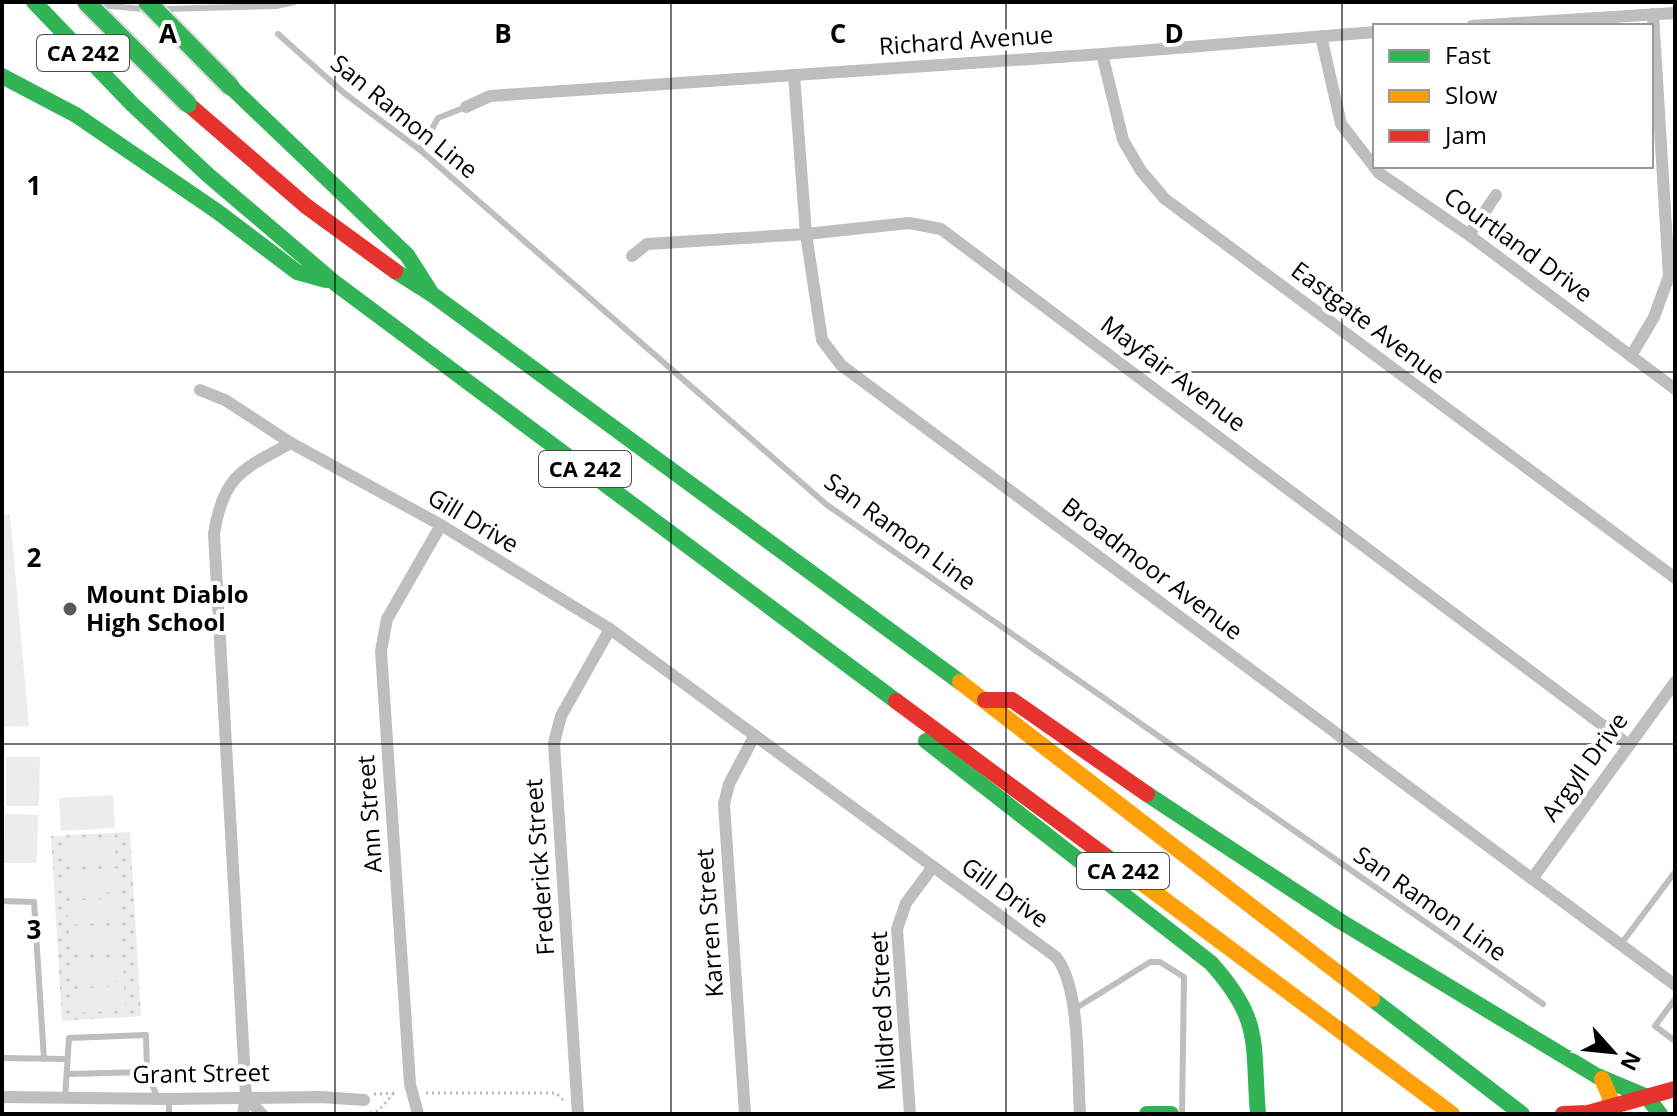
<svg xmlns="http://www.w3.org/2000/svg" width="1677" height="1116" font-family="'Open Sans',sans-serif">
<defs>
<pattern id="park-dots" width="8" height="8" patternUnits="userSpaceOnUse" patternTransform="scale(2)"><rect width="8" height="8" fill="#ececec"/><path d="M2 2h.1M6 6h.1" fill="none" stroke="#c9c9c9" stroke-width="1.8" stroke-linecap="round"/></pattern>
</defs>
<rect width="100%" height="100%" fill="#fff"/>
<path fill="url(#park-dots)" d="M130 832 141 1016 62 1021 51 836Z"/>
<g fill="#ececec">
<path d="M10 514 29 726 2 727V516Z"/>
<path d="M6 757H40L39 806H6Z"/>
<path d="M113 795 115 828 61 831 59 798Z"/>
<path d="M5 814 38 815 37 863H4Z"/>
<path d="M115 839 116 863 65 866 63 842Z"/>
<path d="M117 868 119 892 67 895 65 871Z"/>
<path d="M119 898 120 922 68 925 67 901Z"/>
<path d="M121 927 122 951 71 954 69 930Z"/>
<path d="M123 957 124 981 73 984 71 960Z"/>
<path d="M124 986 126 1010 74 1013 73 989Z"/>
</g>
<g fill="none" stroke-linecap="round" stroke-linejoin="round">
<g stroke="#b9b9b9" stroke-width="3" stroke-dasharray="2 4" stroke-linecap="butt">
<path d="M426 1093H556L563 1100"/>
<path d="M374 1094 398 1093"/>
<path d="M370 1113 378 1111 394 1093"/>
</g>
<g stroke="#bebebe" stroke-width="6">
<path d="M99 5 144 9"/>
<path d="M163 9 276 6 295 2"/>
<path d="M278 34 344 93 420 150 827 505 1543 1004"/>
<path d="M420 150 438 118 466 107"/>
<path d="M2 901 34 902 44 1059"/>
<path d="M1621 944 1675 872"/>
<path d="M1675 999 1655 1026 1675 1041"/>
<path d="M1073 1010 1150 962H1160L1184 977 1182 1114"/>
<path d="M2 1058 67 1059"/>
<path d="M67 1074 147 1072"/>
<path d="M65 1098 69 1038 146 1035 147 1072 158 1099"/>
<path d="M169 1114V1099"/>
</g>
<g stroke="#bebebe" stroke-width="12">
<path d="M1472 26 1675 13"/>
<path d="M1321 36 1341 124 1379 173 1469 235 1675 389"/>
<path d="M1102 54 1123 140 1141 171 1165 199 1675 578"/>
<path d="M794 75 806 234 822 340 841 365 1675 985"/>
<path d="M466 107 490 96 1102 54 1375 32"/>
<path d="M1469 235 1496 195"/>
<path d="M632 256 647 244 806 234 909 223 941 229 1629 745"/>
<path d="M1631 356 1654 317 1669 276 1653 14"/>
<path d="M200 390 225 400 291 443 441 525 610 629 1056 957C1081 987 1077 1073 1080 1114"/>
<path d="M1532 879 1675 682"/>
<path d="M2 1097 169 1099 321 1097 364 1100"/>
<path d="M246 1097 262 1114"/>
<path d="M243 1114 246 1097 214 534C223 475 243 469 291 443"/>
<path d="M418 1114 410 1084 381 651 387 619 441 525"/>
<path d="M578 1114 554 743 561 716 610 629"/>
<path d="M745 1114 724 804 729 784 755 735"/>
<path d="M910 1114 897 929 906 903 932 868"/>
</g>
<g stroke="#30b455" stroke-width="16">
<path d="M34 2 132 104 208 175 335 283 896 701"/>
<path d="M2 76 76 115 218 212 297 272 326 280"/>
<path d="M231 87 407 255 430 291"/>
<path d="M395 271 433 295 960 682"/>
<path d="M926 741 1211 963C1263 1021 1252 1042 1258 1114"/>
<path d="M1147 794 1340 921 1597 1076 1647 1097 1660 1114"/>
<path d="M1372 999 1522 1114"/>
<path d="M1147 1114H1171"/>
</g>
<g stroke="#ff9f0a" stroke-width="16">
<path d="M960 682 1372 999"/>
<path d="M1138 880 1452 1114"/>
<path d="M1602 1079 1610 1097 1608 1114"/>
</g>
<g stroke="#e5322d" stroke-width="16">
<path d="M188 104 306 206 395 271"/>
<path d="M985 700H1012L1147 794"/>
<path d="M896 701 1138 880"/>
<path d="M1563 1114 1588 1113 1675 1089"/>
</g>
<g stroke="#dbdbdb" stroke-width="22" stroke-linecap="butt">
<g id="fast-bridge">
<path d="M86 2 188 104"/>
<path d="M147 2 231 87"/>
</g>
</g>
<use href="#fast-bridge" stroke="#30b455" stroke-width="18"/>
</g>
<path fill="none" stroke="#000" stroke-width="2" stroke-opacity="0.55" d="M335 2V1114M671 2V1114M1006 2V1114M1342 2V1114M2 372H1675M2 744H1675"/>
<circle fill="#595959" stroke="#fff" stroke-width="3" cx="70" cy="609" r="8"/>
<g text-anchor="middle" stroke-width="8" stroke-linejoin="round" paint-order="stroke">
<g fill="#fff" stroke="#4c4c4c" stroke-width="2">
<rect x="37" y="35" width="92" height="36" rx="6"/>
<rect x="539" y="451" width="92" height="36" rx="6"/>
<rect x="1077" y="853" width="92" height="36" rx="6"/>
</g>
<g font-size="22" font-weight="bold" fill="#000">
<text x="83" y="61">CA 242</text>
<text x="585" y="477">CA 242</text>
<text x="1123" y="879">CA 242</text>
</g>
<g font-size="24" fill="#000" stroke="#fff">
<text transform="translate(966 41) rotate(-4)" y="8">Richard Avenue</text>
<text transform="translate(404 117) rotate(39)" y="8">San Ramon Line</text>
<text transform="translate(1518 245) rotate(36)" y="8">Courtland Drive</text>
<text transform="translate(1368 323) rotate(37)" y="8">Eastgate Avenue</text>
<text transform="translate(1173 374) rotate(37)" y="8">Mayfair Avenue</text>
<text transform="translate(473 521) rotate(31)" y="8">Gill Drive</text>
<text transform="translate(900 532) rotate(36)" y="8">San Ramon Line</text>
<text transform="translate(1152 569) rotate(37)" y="8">Broadmoor Avenue</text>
<text transform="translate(1585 767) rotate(-54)" y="8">Argyll Drive</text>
<text transform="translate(370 814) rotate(-94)" y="8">Ann Street</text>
<text transform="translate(540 867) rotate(-94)" y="8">Frederick Street</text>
<text transform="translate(1005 893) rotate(36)" y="8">Gill Drive</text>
<text transform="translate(1430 904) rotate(35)" y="8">San Ramon Line</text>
<text transform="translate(710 923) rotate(-94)" y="8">Karren Street</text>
<text transform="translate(883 1011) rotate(-93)" y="8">Mildred Street</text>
<text transform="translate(201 1074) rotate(-1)" y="8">Grant Street</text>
</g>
<g font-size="24" font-weight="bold" fill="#000" stroke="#fff" text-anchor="start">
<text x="86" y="603">Mount Diablo<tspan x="86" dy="28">High School</tspan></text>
</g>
</g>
<g font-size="26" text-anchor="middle" font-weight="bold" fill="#000" stroke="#fff" stroke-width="8" stroke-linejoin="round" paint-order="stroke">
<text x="168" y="43">A</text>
<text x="503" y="43">B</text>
<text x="838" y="43">C</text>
<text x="1174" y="43">D</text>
<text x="34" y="195">1</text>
<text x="34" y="567">2</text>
<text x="34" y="939">3</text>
</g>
<rect width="1677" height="1116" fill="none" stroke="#000000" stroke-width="8"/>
<rect x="1373" y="24" width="280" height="144" fill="#ffffff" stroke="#999999" stroke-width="2"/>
<rect x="1389" y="50" width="40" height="12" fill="#30b455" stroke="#999999" stroke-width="2"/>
<text x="1445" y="64" font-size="24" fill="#000000">Fast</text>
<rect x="1389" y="90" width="40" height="12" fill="#ff9f0a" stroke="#999999" stroke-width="2"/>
<text x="1445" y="104" font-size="24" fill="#000000">Slow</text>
<rect x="1389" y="130" width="40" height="12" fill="#e5322d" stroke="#999999" stroke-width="2"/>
<text x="1445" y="144" font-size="24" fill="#000000">Jam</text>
<g transform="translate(1613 1052) rotate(117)" stroke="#ffffff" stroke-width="6" paint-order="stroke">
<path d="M0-6L14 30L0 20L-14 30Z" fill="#000000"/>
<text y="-12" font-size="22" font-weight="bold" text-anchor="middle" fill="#000000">N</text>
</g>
</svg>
